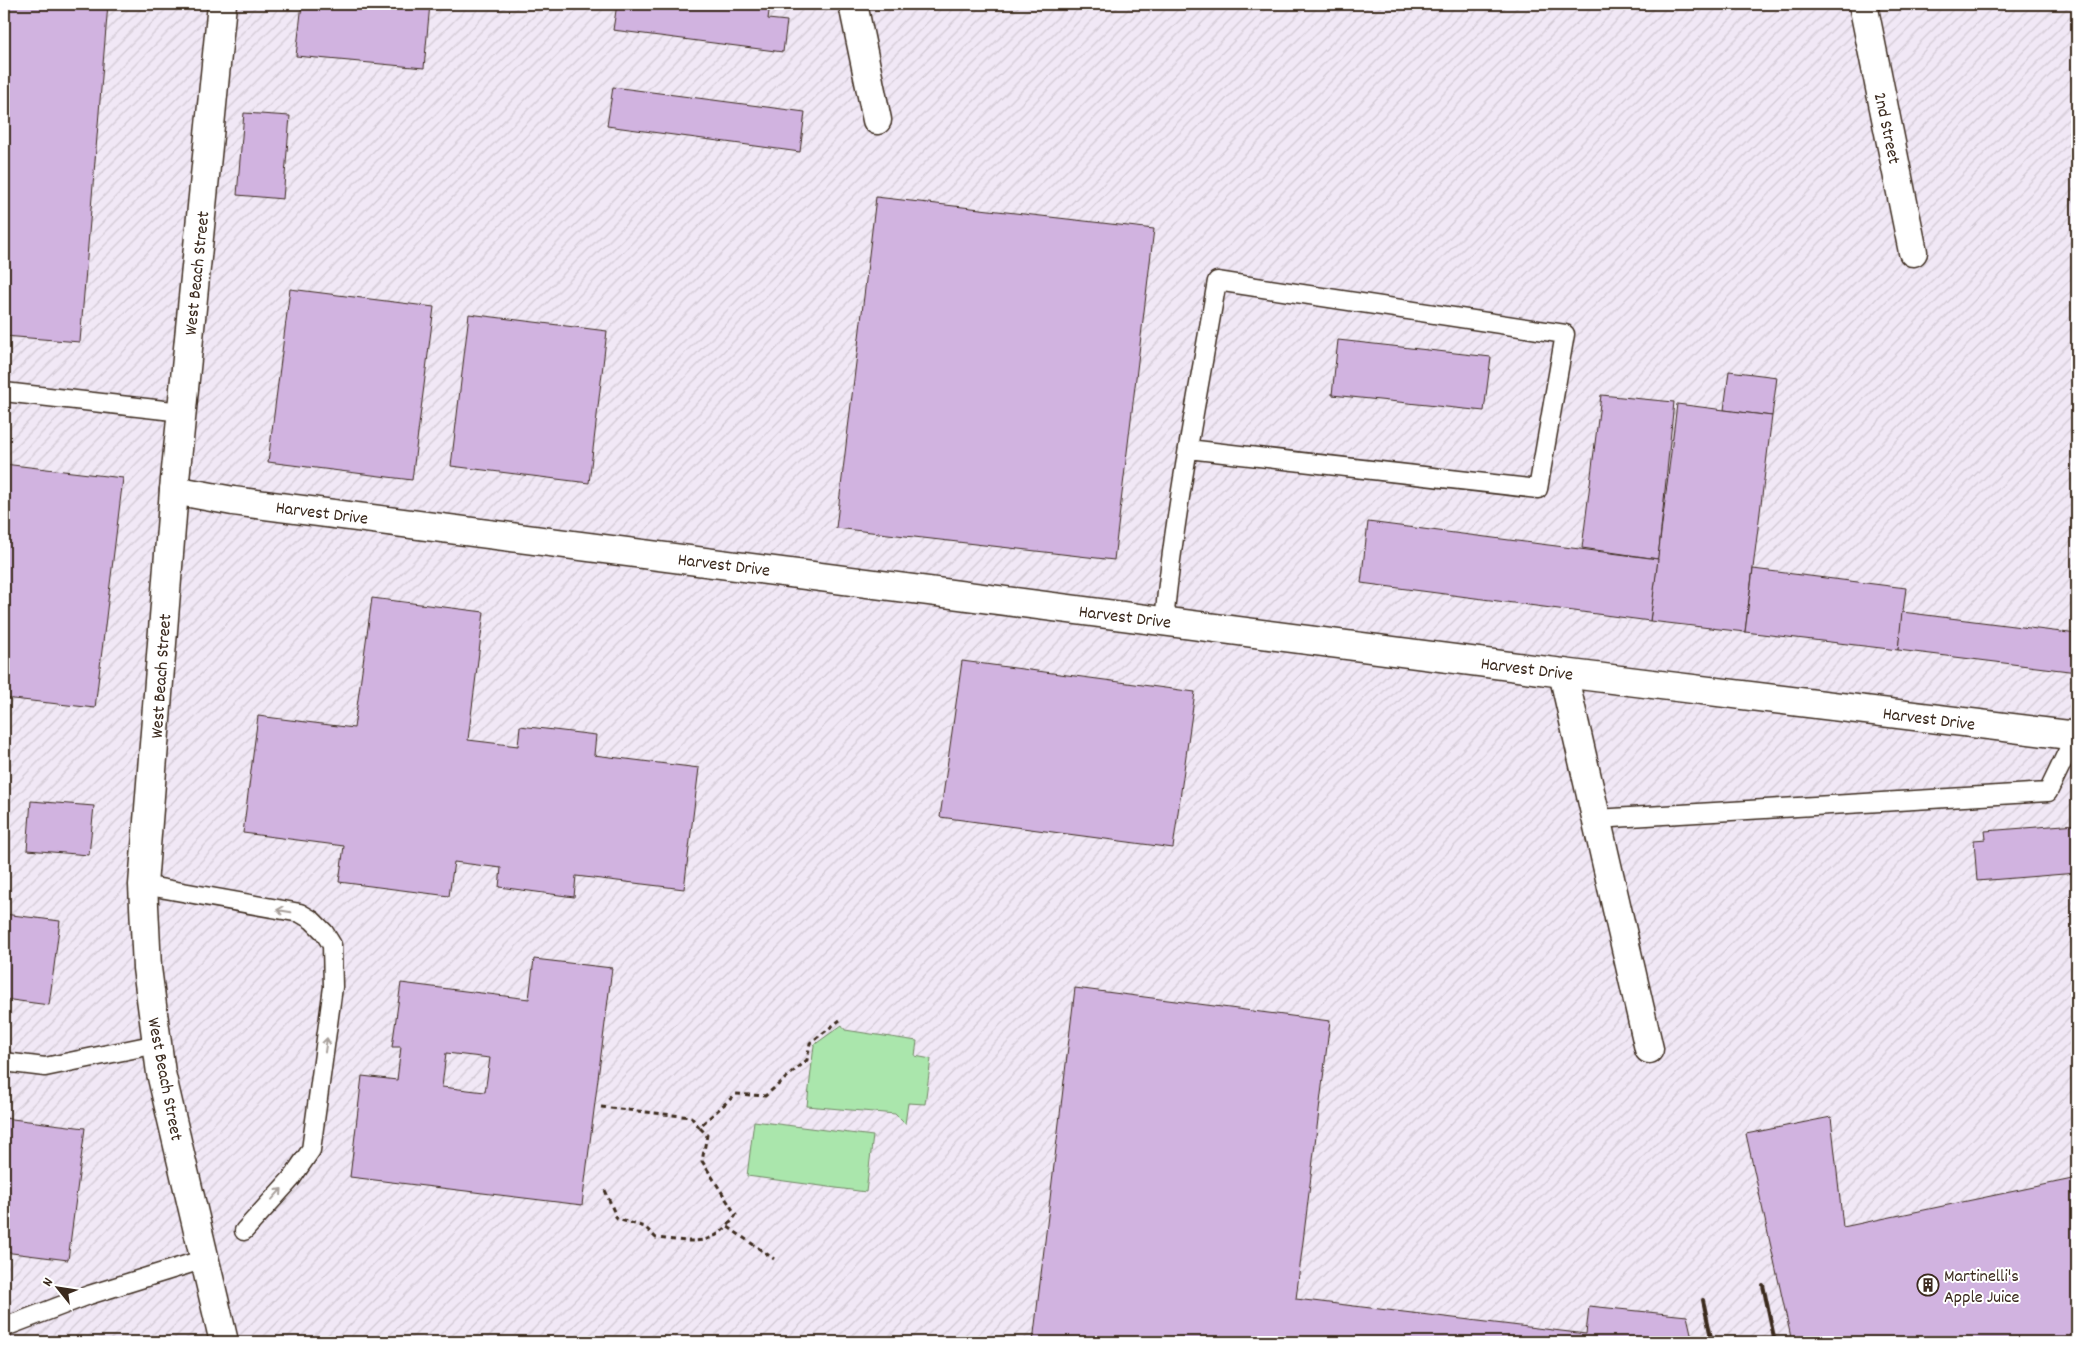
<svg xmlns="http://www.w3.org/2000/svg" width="2081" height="1346" font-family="Dekko,sans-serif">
<defs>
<pattern id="industrial-furrows" width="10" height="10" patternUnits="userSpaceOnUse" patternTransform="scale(1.25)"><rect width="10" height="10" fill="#f1e8f6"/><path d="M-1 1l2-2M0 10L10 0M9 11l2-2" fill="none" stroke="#d0c7d2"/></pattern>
</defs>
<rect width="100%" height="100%" fill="#fff"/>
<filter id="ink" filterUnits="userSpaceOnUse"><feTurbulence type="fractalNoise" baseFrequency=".02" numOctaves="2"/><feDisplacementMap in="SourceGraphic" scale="10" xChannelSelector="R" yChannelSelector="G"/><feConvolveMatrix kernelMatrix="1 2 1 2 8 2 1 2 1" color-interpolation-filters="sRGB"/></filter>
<g filter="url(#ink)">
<rect fill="url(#industrial-furrows)" x="4" y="4" width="2073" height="1338"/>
<g fill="#aae6ac" stroke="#728865">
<path d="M842 1025 845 1030 917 1041 915 1056 931 1059 925 1104 908 1103 905 1124 895 1114 807 1106 814 1045Z"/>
<path d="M754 1121 873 1136 866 1192 747 1176Z"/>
</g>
<g fill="#d1b3e0" stroke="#3b2a1e" fill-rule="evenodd">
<path d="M4 4H108L80 342 4 336Z"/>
<path d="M302 4H430L424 68 296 56Z"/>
<path d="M617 4H770L768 19 787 21 783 52 613 30Z"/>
<path d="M613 87 805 112 800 152 607 126Z"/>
<path d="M244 113 290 116 283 199 237 195Z"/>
<path d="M876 197 1154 229 1114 560 836 528Z"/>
<path d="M290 289 434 307 412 480 268 462Z"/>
<path d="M469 314 607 331 589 483 451 466Z"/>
<path d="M1338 340 1491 357 1484 411 1332 395Z"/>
<path d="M1729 371 1777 377 1772 416 1724 410Z"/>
<path d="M1601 395 1674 402 1658 559 1582 548Z"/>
<path d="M1677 404 1772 416 1745 632 1650 621Z"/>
<path d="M4 464 123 478 95 708 4 698Z"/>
<path d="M1368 522 1658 559 1650 621 1361 583Z"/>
<path d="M1753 569 1906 588 1898 650 1745 632Z"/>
<path d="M372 598 484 612 468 740 518 746 520 726 596 735 594 755 699 768 684 889 576 876 574 897 499 887 501 868 454 862 449 896 339 882 344 846 243 833 258 716 354 728Z"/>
<path d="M1902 612 2077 634V672L1898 650Z"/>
<path d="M962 661 1195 692 1173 848 940 817Z"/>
<path d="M31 801 94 806 89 855 27 850Z"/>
<path d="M2077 824V873L1977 881 1974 840 1986 839 1985 831Z"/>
<path d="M4 914 60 921 49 1005 4 999Z"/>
<path d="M534 959 612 968 582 1205 350 1177 362 1076 397 1080 401 1047H392L401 983 529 999ZM446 1053 490 1058 485 1092 442 1087Z"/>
<path d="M1075 988 1330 1021 1296 1299 1586 1334 1589 1306 1687 1316 1693 1342H1033Z"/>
<path d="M1831 1117 1843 1227 2077 1178V1342H1792L1746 1134Z"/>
<path d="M4 1118 85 1128 68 1260 4 1252Z"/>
</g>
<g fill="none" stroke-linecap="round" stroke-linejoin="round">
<g stroke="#3b2a1e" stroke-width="21">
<g id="service">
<path d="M4 392 182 412"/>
<path d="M1164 621C1175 507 1198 394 1217 281L1565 334 1538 489 1188 449"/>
<path d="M1596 819 2048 792 2075 736"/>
<path d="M143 885 300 913 312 920 324 932 332 945 333 987 311 1150 291 1179 244 1231"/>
<path d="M4 1062 45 1067 157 1044"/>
<path d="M4 1329 5 1327 89 1295 205 1259"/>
</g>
</g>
<g stroke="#3b2a1e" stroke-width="31">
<g id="minor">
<path d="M853 4 877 120"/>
<path d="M1863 4 1913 252"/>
<path d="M174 490 233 501 1563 673 2077 736"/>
<path d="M1563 673 1649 1049"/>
</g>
</g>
<g stroke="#3b2a1e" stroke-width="31">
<path id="secondary" d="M222 4 174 490 143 885 147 968 161 1073 224 1342"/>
</g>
<g stroke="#3b2a1e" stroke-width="3" stroke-dasharray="5 4" stroke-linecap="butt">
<path d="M601 1107 691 1117 699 1127 736 1094 765 1096 807 1060 810 1043 840 1020"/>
<path d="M605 1190 617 1219 645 1227 656 1238C692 1241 713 1249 736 1215L702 1161 707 1135 699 1127"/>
<path d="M728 1227 774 1259"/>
</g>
<use href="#service" stroke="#fff" stroke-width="18"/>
<use href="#minor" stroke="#fff" stroke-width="28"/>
<use href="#secondary" stroke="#fff" stroke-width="28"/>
<g stroke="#3b2a1e" stroke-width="4">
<path d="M1763 1285 1775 1342"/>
<path d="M1703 1300 1712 1342"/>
</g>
</g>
<defs><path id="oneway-shaft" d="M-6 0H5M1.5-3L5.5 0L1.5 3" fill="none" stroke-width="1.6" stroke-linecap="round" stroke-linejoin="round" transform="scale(1.25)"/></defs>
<g stroke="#a79f9a">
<use href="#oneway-shaft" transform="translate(284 911) rotate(-170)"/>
<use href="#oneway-shaft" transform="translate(326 1045) rotate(-82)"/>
<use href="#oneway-shaft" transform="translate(277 1194) rotate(-48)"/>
</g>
</g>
<defs>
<g id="building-ring" transform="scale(1.125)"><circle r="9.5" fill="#fff" stroke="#3b2a1e" stroke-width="1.5"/><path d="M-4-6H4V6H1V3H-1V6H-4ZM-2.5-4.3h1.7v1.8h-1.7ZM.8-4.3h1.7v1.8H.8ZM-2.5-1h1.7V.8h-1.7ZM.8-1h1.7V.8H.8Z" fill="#3b2a1e"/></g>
</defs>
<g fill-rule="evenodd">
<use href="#building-ring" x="1928" y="1285"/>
</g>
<g text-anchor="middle" stroke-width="4" stroke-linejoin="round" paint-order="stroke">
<g font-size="18" fill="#3b2a1e" stroke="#fff">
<text transform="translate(1888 128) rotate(78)" y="6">2nd Street</text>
<text transform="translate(196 273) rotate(-84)" y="6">West Beach Street</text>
<text transform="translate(322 512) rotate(7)" y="6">Harvest Drive</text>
<text transform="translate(724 564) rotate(7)" y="6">Harvest Drive</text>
<text transform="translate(1125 616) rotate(7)" y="6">Harvest Drive</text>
<text transform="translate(1527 668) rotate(7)" y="6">Harvest Drive</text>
<text transform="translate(160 676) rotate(-86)" y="6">West Beach Street</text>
<text transform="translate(1929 718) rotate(7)" y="6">Harvest Drive</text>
<text transform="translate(166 1079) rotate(79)" y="6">West Beach Street</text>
</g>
<g font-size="18" fill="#3b2a1e" stroke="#fff" text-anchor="start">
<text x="1944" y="1281">Martinelli's<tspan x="1944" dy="21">Apple Juice</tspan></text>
</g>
</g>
<rect width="2081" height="1346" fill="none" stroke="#fff" stroke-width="20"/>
<rect x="10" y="10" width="2061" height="1326" fill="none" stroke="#3b2a1e" stroke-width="2" filter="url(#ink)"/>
<g transform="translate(58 1288) rotate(300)" stroke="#ffffff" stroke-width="4" paint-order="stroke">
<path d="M0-4L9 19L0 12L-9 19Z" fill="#3b2a1e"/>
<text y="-8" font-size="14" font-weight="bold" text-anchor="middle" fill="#3b2a1e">N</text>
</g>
</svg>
